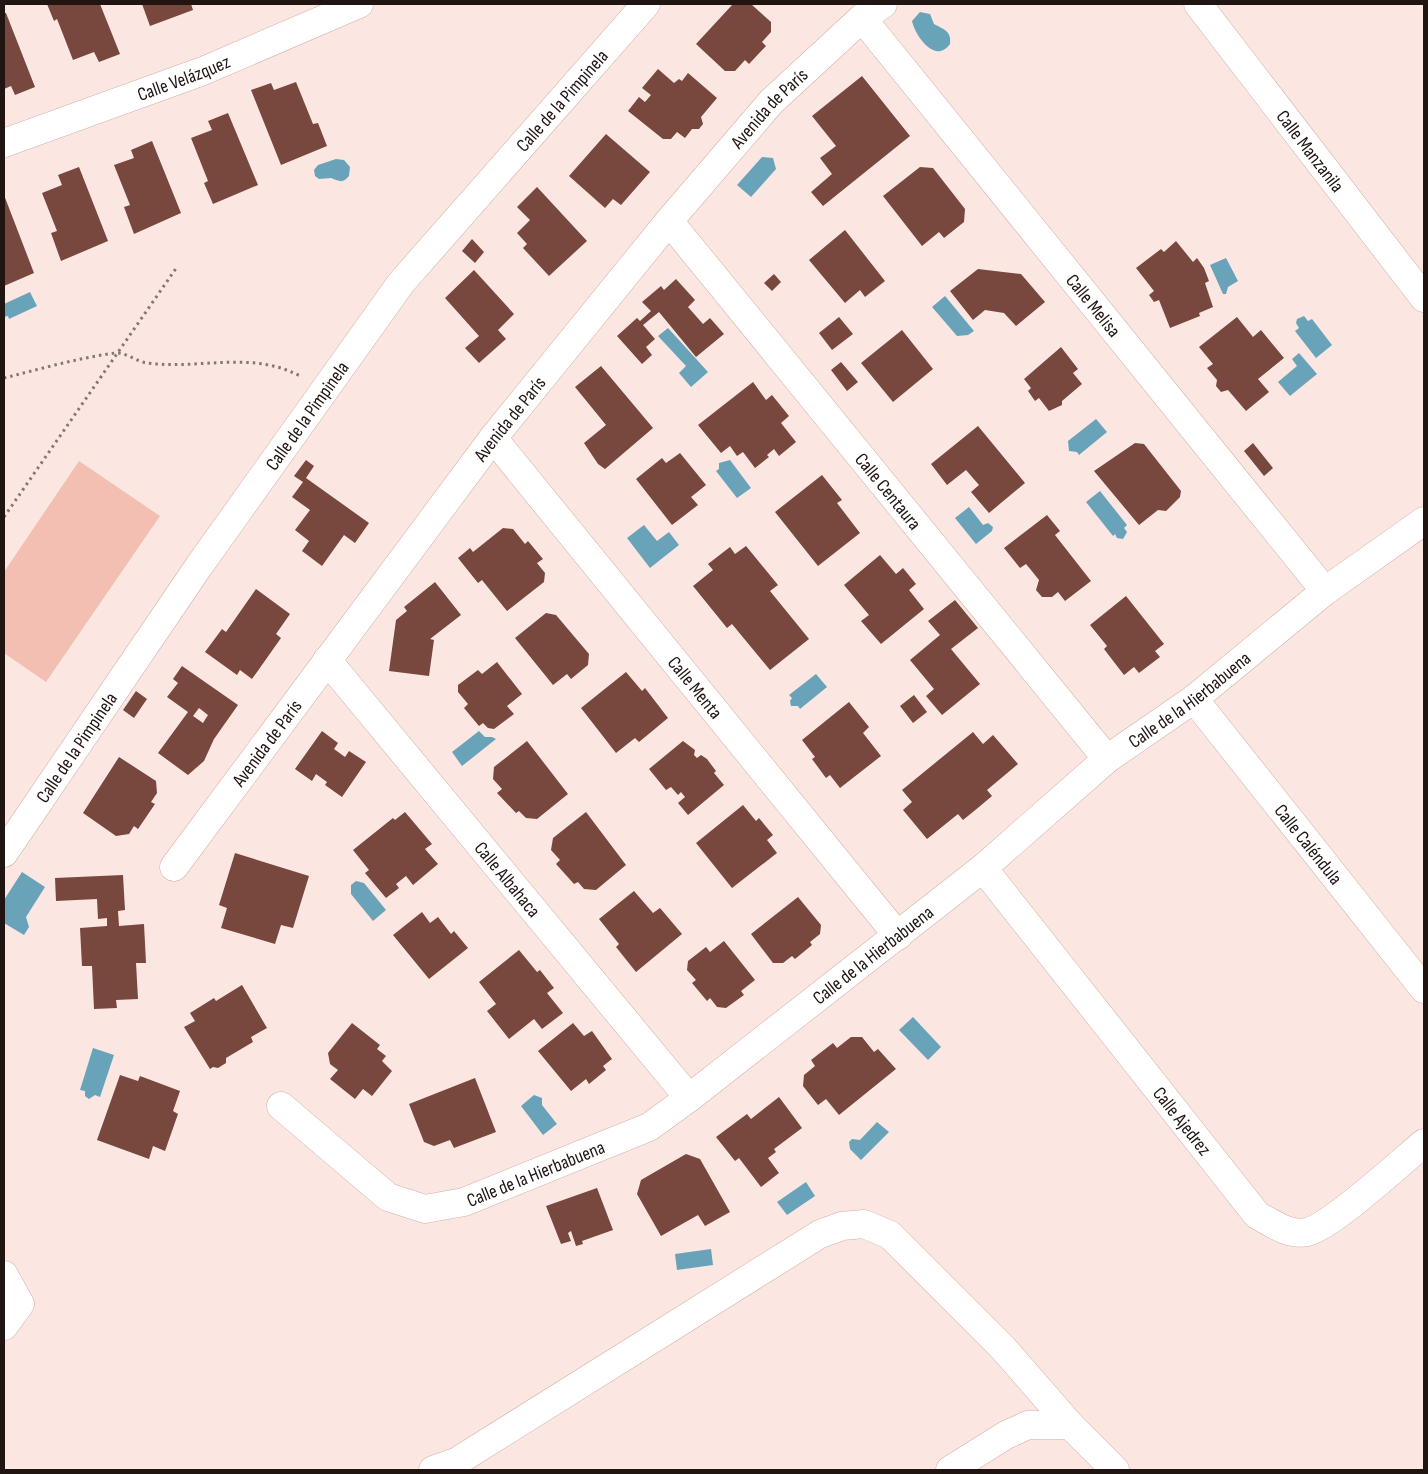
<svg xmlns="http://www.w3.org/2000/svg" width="1428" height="1474" font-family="'Sofia Sans Condensed',sans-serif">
<rect width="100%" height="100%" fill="#fce6e1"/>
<path fill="#f3bfb3" d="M79 461 160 516 46 682 4 653V572Z"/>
<g fill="#68a3b9">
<path d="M920 12 930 14 934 24C943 29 952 31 950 44 935 65 915 35 912 21Z"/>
<path d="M762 157 773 158 776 169 751 197 737 185Z"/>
<path d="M336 159 344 160 350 167 349 176C342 184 340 181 331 178 328 178 322 179 319 179L315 176 314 170 318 165Z"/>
<path d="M1226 258 1238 281 1228 287 1226 294H1223L1210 265Z"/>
<path d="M30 292 37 306 9 319 8 316 4 317V304Z"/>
<path d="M945 296 974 331 968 335 957 336 932 307Z"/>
<path d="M1304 316 1308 321 1312 319 1332 345 1316 358 1295 331 1299 328 1296 323 1297 319Z"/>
<path d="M668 328 708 372 691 387 679 373 686 366 658 336Z"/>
<path d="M1299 353 1317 374 1290 396 1278 382 1297 366 1292 359Z"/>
<path d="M1096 419 1107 432 1079 455 1077 452 1069 451 1068 441Z"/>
<path d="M730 460 751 488 737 498 716 471 719 469V463Z"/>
<path d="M1100 491 1127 525 1124 528 1127 532 1123 539 1117 538 1115 534 1113 536 1086 502Z"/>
<path d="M969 507 983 525 988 523 993 527 992 531 976 544 955 518Z"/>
<path d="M644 525 657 541 669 532 679 545 650 568 627 538Z"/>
<path d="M816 674 827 687 800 709 798 706H791L790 701 792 698 789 695Z"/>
<path d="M479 731 485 737H492L496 739 462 766 452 752Z"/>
<path d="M22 872 45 887 26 917 29 927 24 935 4 923V900Z"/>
<path d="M356 881 364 883 386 910 373 921 351 894V885Z"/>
<path d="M913 1017 941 1047 928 1060 899 1030Z"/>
<path d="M93 1048 114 1055 100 1097 95 1095 89 1099 85 1096V1091L80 1090Z"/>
<path d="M534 1095 542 1098V1105L557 1124 543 1135 521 1106Z"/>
<path d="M877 1122 889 1132 861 1160 850 1149 849 1142 852 1139 860 1140Z"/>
<path d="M806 1182 815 1196 787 1215 777 1202Z"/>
<path d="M711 1249 713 1265 677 1270 675 1254Z"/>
</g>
<g fill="#78473d" fill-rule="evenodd">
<path d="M47 4H100L120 54 99 62 94 52 73 60 57 19 54 21Z"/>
<path d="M142 4H191L193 10 150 26Z"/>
<path d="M733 4H751L771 22V32L762 42 766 46 749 64 745 60 735 71H725L696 44Z"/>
<path d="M4 13H6L35 87 15 95 11 86 4 89Z"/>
<path d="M658 69 674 83 679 79 682 81 688 73 717 98 701 117 703 124 699 129H692L685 138 677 132 671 139H663L628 111 639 97 645 102 651 95 642 88Z"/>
<path d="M862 76 910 136 823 206 811 192 832 174 820 158 836 146 812 116Z"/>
<path d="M296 82 313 124 318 123 327 146 281 165 251 90 271 83 274 90Z"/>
<path d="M228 113 258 185 213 204 204 183 208 181 191 138 212 130 208 121Z"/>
<path d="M606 134 650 172 621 205 613 199 605 208 569 176Z"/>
<path d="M152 141 181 213 134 234 124 207 130 205 114 165 134 158 131 150Z"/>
<path d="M79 167 108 241 61 261 51 233 57 231 42 193 62 185 58 175Z"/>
<path d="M920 167 933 168 965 209 964 222 944 238 939 232 922 246 883 196Z"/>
<path d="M537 187 587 241 549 276 523 248 527 244 517 233 530 220 517 207Z"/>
<path d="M4 195 34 273 4 286Z"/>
<path d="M845 230 885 281 865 297 860 290 845 303 809 260Z"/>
<path d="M472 239 484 252 475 263 462 251Z"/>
<path d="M1176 241 1193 262 1197 258 1204 268 1209 281 1205 283 1213 307 1199 313 1200 316 1170 328 1159 300 1154 302 1149 295 1154 291 1136 268 1161 249 1164 252Z"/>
<path d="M978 269 1021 274 1045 302 1016 326 1004 313 985 310 973 320 950 291Z"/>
<path d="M474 270 514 314 498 330 506 339 479 363 465 348 479 336 445 298Z"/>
<path d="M774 274 781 282 772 291 764 283Z"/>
<path d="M676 279 695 300 688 307 703 324 710 318 724 334 696 357 659 312 643 325 655 339 646 347 652 355 642 364 617 336 637 318 640 321 651 311 642 302 661 286 664 290Z"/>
<path d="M839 317 853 334 832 350 819 333Z"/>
<path d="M1237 317 1253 337 1261 330 1284 358 1258 379 1269 392 1246 411 1228 390 1221 392 1216 386 1217 380 1207 368 1213 364 1199 347Z"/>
<path d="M902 330 933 369 893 402 861 363Z"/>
<path d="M1061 347 1078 369 1073 373 1082 384 1062 401V405L1049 411 1039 398 1035 401 1028 391 1031 388 1024 379Z"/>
<path d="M841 362 858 382 847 391 831 370Z"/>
<path d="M601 366 653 428 605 469 598 464 584 443 606 425 575 387Z"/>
<path d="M753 382 766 400 772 395 789 416 781 423 796 442 779 456 774 449 767 455 769 457 755 468 743 452 737 456 730 446 721 453 698 425Z"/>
<path d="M978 426 1025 483 989 513 971 492 979 485 966 470 947 485 931 464Z"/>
<path d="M1135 443 1144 444 1181 491 1180 497 1166 511 1158 510 1139 525 1094 471Z"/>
<path d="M1253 443 1273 468 1264 476 1244 451Z"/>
<path d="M680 453 706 485 691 497 698 505 672 525 636 479 662 458 666 463Z"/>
<path d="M306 460 314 466 306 478 369 523 355 543 344 535 322 566 302 551 309 541 295 530 310 510 292 497 303 482 294 476Z"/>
<path d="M822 475 842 500 837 503 860 533 818 566 775 512Z"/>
<path d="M1047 515 1060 531 1055 535 1091 581 1065 601 1058 592 1052 597H1042L1036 590 1039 580 1031 570 1026 564 1020 568 1004 548Z"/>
<path d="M503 528 513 529 525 544 528 541 543 559 537 563 545 573 544 582 507 611 482 580 478 583 458 558 470 548 473 552Z"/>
<path d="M746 546 778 585 770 591 809 639 770 670 732 624 727 628 693 586 713 570 708 564 730 547 735 554Z"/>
<path d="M880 555 896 574 903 568 916 584 909 590 924 609 881 644 861 621 869 615 844 585Z"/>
<path d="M435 582 461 615 430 639 434 640 429 676 389 671 396 620 407 611 404 607Z"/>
<path d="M256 589 290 614 276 634 281 638 252 679 240 670 237 675 205 652 222 629 226 632Z"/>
<path d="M1126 596 1164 644 1155 651 1160 657 1139 673 1134 667 1124 675 1104 649 1107 646 1090 625Z"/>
<path d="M955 600 978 628 951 649 980 684 942 715 926 696 934 689 910 660 940 635 928 621Z"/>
<path d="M546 613 556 615 589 654 588 665 571 679 567 674 553 685 515 638Z"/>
<path d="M497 662 522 694 507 706 514 714 494 729 488 728 483 723 479 726 464 708 468 704 458 692V685L478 670 482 674Z"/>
<path d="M182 666 238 705 214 739 204 761 188 775 158 753 188 712 167 697 178 683 173 679ZM199 708 208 715 203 723 193 716Z"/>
<path d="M626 672 642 691 645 688 668 718 639 742 635 738 616 753 581 708Z"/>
<path d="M136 691 147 699 134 718 123 710Z"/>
<path d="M914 695 927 712 913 723 900 706Z"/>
<path d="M849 702 869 727 863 733 881 756 840 788 830 775 826 778 812 759 815 757 802 740Z"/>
<path d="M322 731 338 743 334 749 345 757 349 751 366 762 342 797 325 785 327 782 316 774 312 781 295 769Z"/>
<path d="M973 732 983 744 993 735 1018 764 987 790 992 796 979 807 963 820 958 814 927 839 903 810 912 802 902 790Z"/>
<path d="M527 741 568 794 537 819 526 818 519 811 516 813 497 793 502 789 493 779 494 767Z"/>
<path d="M683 741 695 750 694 755 697 758 701 755 707 759 716 771 714 773 724 785 688 815 678 803 685 797 681 792 678 795 671 787 666 790 649 769Z"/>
<path d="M119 757 156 781 157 793 151 802 155 804 138 829 134 826 129 834 116 836 83 813Z"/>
<path d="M743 805 756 821 759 818 773 835 767 840 777 853 732 888 696 843Z"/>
<path d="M405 812 432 844 425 849 438 864 413 885 406 876 396 884 399 888 386 898 365 873 369 870 353 850 393 818 395 820Z"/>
<path d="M586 812 626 865 596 890 584 889 578 882 574 884 556 864 560 860 551 850 553 838Z"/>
<path d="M235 853 309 876 293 928 281 925 275 944 221 928 227 908 219 905Z"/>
<path d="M123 875 125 910 118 911 119 926 144 924 146 963H136L138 999 116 1000 117 1008 94 1009 92 966H82L80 928 107 926V918L98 919 97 899 56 901 55 878Z"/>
<path d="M634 891 653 913 660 908 682 934 636 972 616 947 619 944 599 919Z"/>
<path d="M798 897 821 925 820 934 810 942 812 945 795 959 792 956 783 963H773L751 934Z"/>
<path d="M422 912 430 923 438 917 451 934 454 931 468 948 429 979 393 935Z"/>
<path d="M724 941 755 980 741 991 744 995 726 1008 717 1007 710 998 707 1001 692 983 696 980 687 970 688 961 706 947 710 952Z"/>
<path d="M519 950 537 972 540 970 554 988 547 993 563 1013 542 1029 534 1019 509 1039 487 1011 496 1004 479 982Z"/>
<path d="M242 985 267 1028 251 1037 253 1042 226 1058V1063L218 1068 213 1067 210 1069 184 1027 195 1021 190 1013 214 998 216 1001Z"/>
<path d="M352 1023 380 1045 377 1049 386 1056 382 1061 392 1071 372 1096 363 1089 355 1099 330 1079 338 1070 330 1064 328 1053Z"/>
<path d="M573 1023 584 1036 592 1031 612 1059 603 1066 606 1070 589 1084 586 1079 571 1091 538 1051Z"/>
<path d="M851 1037H862L874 1052 878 1049 896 1069 839 1115 826 1099 818 1105 803 1086 804 1075 815 1066 811 1060 833 1043 837 1048Z"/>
<path d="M120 1075 138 1081 140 1076 180 1091 173 1111 178 1114 165 1151 153 1146 149 1159 97 1140Z"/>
<path d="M475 1078 496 1132 454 1148 450 1140 434 1146 424 1142 409 1104Z"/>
<path d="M779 1097 802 1128 774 1149 776 1152 768 1158 779 1173 761 1187 739 1158 735 1161 716 1137 747 1114 751 1119Z"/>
<path d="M686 1154 700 1159 730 1212 705 1226 698 1215 661 1236 637 1194 641 1180Z"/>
<path d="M597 1188 613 1230 582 1241 583 1244 576 1246 571 1231 568 1233 571 1241 561 1244 546 1206Z"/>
</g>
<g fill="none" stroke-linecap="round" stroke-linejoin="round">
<g stroke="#d2afa7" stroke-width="29">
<g id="street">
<path id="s1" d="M1198 4 1424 298"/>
<path id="s2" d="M862 18 1325 591"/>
<path id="s3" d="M4 143 203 71 359 4"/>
<path id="s4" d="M669 221 1107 759"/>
<path id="s5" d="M493 438 898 936"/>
<path id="s6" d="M327 660 689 1098"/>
<path id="s7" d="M1194 699 1424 989"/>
<path id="s8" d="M4 853 199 566 401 283 646 4"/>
<path id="s9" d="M174 867 493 438 669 221 771 102 862 18 883 4"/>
<path id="s10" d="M983 868 1257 1215C1272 1223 1289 1236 1307 1232 1332 1226 1401 1162 1424 1143"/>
<path id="s11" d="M281 1106 388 1197 425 1209 464 1202 649 1127 689 1098 983 868 1107 759 1194 699 1325 591 1424 521"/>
<path d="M4 1275 20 1304 4 1326"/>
<path d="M433 1470 456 1462 820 1234 842 1226 864 1224 890 1235 1003 1348 1070 1425 1115 1470"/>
<path d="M950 1470 1006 1435 1028 1425H1070"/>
</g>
</g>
<g stroke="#867571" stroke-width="3" stroke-dasharray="2.5 4" stroke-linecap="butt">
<path d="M4 378C40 369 78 358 115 353 126 352 137 362 147 363 200 370 251 350 300 376"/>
<path d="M4 517 177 267"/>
</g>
<use href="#street" stroke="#fff" stroke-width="28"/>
</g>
<g text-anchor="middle" stroke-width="5" stroke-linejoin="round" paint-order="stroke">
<g font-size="19" fill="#211512" stroke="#fff">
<text dy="7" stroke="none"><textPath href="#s3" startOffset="191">Calle Velázquez</textPath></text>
<text dy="7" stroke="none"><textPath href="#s8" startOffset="938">Calle de la Pimpinela</textPath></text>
<text dy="7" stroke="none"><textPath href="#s9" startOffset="965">Avenida de París</textPath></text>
<text dy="7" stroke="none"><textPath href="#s1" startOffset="185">Calle Manzanila</textPath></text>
<text dy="7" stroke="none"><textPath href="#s2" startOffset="369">Calle Melisa</textPath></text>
<text dy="7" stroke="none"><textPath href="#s8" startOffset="532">Calle de la Pimpinela</textPath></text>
<text dy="7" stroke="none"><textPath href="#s9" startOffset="560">Avenida de París</textPath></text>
<text dy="7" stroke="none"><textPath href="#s4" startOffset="348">Calle Centaura</textPath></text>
<text dy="7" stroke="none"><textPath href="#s5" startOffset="321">Calle Menta</textPath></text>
<text dy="7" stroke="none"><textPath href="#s11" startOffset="1108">Calle de la Hierbabuena</textPath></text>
<text dy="7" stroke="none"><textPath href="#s9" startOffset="155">Avenida de París</textPath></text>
<text dy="7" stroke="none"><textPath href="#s8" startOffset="128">Calle de la Pimpinela</textPath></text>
<text dy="7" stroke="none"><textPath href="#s7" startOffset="185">Calle Caléndula</textPath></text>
<text dy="7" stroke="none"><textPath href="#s6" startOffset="284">Calle Albahaca</textPath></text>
<text dy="7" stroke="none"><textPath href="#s11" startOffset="701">Calle de la Hierbabuena</textPath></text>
<text dy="7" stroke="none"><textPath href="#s10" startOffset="322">Calle Ajedrez</textPath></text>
<text dy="7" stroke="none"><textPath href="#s11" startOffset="296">Calle de la Hierbabuena</textPath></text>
</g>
</g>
<rect width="1428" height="1474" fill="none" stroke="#211512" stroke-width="10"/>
</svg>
